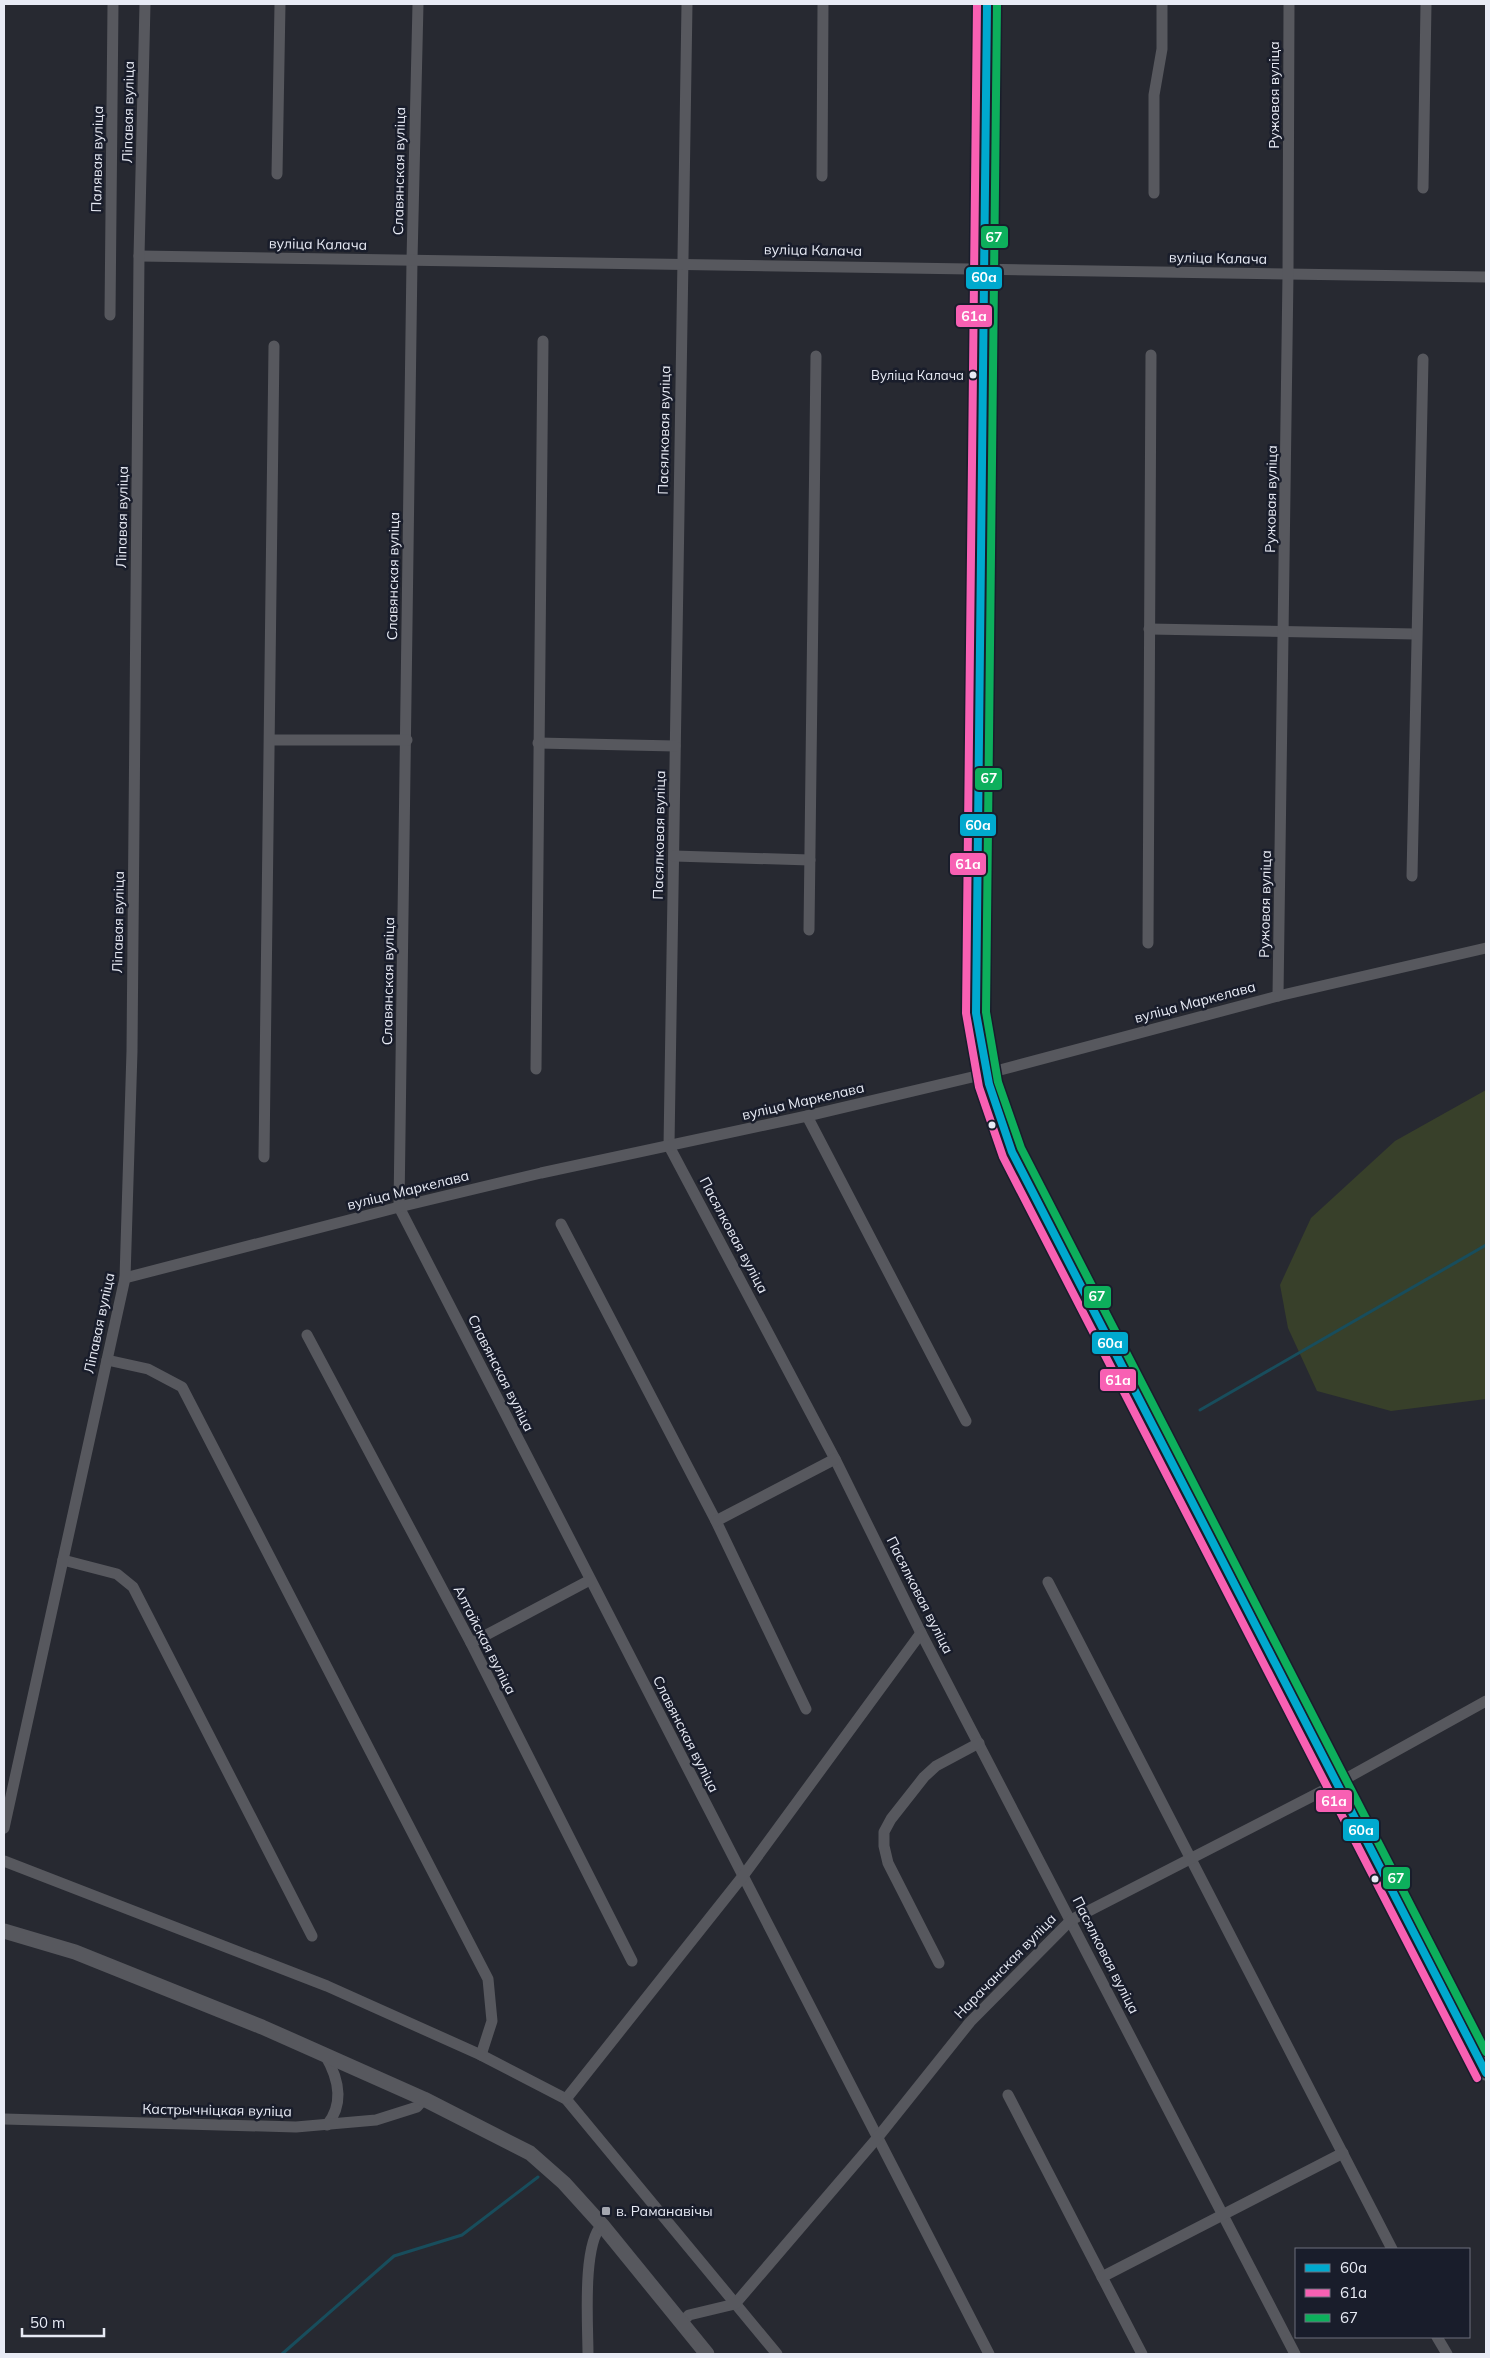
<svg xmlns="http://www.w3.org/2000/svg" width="1490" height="2358" font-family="Mulish,sans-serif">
<rect width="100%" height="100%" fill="#272931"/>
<path fill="#38402a" d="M1486 1090V1399L1391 1411 1317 1391 1288 1328 1280 1285 1311 1218 1395 1141Z"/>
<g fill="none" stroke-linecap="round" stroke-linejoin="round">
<g stroke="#184d5c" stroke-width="3">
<path d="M1200 1410 1486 1245"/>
<path d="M282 2354 394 2256 462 2235 538 2177"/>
</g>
<g stroke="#57585e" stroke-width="11">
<path d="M418 4 412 260 399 1207 989 2354"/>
<path d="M687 4 669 1146 835 1459 921 1633 1295 2354"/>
<path d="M277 174 280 4"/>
<path d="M822 176 823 4"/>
<path d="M1423 188 1426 4"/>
<path d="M1154 193V95L1162 49V4"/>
<path d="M139 256 1486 277"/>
<path d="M110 315 113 4"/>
<path d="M1149 629 1415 634"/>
<path d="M270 740H407"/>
<path d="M538 743 675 746"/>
<path d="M674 856 810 860"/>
<path d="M1412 876 1423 359"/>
<path d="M809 930 816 356"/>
<path d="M1148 943 1151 355"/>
<path d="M1278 996 1288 274 1289 4"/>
<path d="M536 1069 543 341"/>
<path d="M807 1116 966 1421"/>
<path d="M264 1157 274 346"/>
<path d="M561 1224 716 1521 806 1709"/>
<path d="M125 1278 399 1207 541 1173 807 1116 985 1074 1278 996 1486 948"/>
<path d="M307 1335 471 1643 632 1961"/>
<path d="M107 1360 148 1369 182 1387 488 1979 492 2021 481 2055"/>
<path d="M716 1521 835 1459"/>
<path d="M63 1560 117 1574 133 1587 312 1936"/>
<path d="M1048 1582 1392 2249"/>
<path d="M471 1643 590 1580"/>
<path d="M4 1828 125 1278 132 1051 139 256 145 4"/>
<path d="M4 1861 327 1986 481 2055 566 2099 777 2354"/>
<path d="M939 1963 888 1863 884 1846V1832L891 1819 924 1777 936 1766 979 1743"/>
<path d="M325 2055C338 2077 345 2103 327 2125"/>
<path d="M1008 2095 1142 2354"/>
<path d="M566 2099 743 1876 921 1633"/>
<path d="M4 2119 296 2127 376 2120 417 2107 424 2099"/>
<path d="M1102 2277 1343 2153"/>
<path d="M682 2322 689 2315 735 2304 878 2137 970 2022 1071 1920 1338 1783 1486 1701"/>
<path d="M1437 2337 1447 2354"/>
<path d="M588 2354C588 2326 582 2244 602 2225"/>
</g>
<g stroke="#57585e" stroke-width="15">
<path d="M987 4 976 1013C982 1064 992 1105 1012 1152L1486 2073"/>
<path d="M4 1931 75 1952 262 2027 424 2099 530 2153 564 2183 602 2225 707 2354"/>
</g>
<g stroke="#191d2b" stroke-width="11">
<path id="bus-1" d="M987 4 976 1013 989 1084 1012 1152 1486 2073"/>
</g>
<g stroke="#191d2b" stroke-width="11">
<path id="bus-2" d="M977 4 966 1013 979 1087 1003 1157 1477 2078"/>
</g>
<g stroke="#191d2b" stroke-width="11">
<path id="bus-3" d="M997 4 986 1012 998 1082 1021 1148 1486 2052"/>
</g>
<use href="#bus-1" stroke="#00a9ce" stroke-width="8"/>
<use href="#bus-2" stroke="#f860b3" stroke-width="8"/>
<use href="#bus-3" stroke="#0daf5c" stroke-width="8"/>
</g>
<g fill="#e8ebf5" stroke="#191d2b" stroke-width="2">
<circle cx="973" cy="375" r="4.5"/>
<circle cx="992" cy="1125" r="4.5"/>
<circle cx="1375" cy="1879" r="4.5"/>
</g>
<rect fill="#a4a7b0" stroke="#191d2b" stroke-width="2" x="601" y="2206" width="10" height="10" rx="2.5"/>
<g text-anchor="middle" stroke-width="5" stroke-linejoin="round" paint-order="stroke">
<g font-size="13" fill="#e8ebf5" stroke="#191d2b" text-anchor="end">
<text x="964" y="380">Вуліца Калача</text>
</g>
<g font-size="14" fill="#e8ebf5" stroke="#191d2b">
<text transform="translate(1274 95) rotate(-90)" y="5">Ружовая вуліца</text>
<text transform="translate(128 112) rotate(-89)" y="5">Ліпавая вуліца</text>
<text transform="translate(97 159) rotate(-89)" y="5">Палявая вуліца</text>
<text transform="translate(399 171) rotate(-89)" y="5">Славянская вуліца</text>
<text transform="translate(318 244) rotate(1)" y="5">вуліца Калача</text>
<text transform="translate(813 250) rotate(1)" y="5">вуліца Калача</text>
<text transform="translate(1218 258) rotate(1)" y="5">вуліца Калача</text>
<text transform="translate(664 430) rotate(-89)" y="5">Пасялковая вуліца</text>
<text transform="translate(1271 499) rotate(-89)" y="5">Ружовая вуліца</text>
<text transform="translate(122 517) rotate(-89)" y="5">Ліпавая вуліца</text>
<text transform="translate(393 576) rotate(-89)" y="5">Славянская вуліца</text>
<text transform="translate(659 835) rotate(-89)" y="5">Пасялковая вуліца</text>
<text transform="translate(1265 904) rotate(-89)" y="5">Ружовая вуліца</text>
<text transform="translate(118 922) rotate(-89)" y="5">Ліпавая вуліца</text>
<text transform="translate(388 981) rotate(-89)" y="5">Славянская вуліца</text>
<text transform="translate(1195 1002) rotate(-15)" y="5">вуліца Маркелава</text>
<text transform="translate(803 1101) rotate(-13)" y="5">вуліца Маркелава</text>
<text transform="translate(408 1190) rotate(-14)" y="5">вуліца Маркелава</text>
<text transform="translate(734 1235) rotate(62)" y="5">Пасялковая вуліца</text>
<text transform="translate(99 1323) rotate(-78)" y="5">Ліпавая вуліца</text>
<text transform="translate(501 1373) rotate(63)" y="5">Славянская вуліца</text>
<text transform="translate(920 1595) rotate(63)" y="5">Пасялковая вуліца</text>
<text transform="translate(485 1640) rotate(63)" y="5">Алтайская вуліца</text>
<text transform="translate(686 1734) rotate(63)" y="5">Славянская вуліца</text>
<text transform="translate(1106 1955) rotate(63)" y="5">Пасялковая вуліца</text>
<text transform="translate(1005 1966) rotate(-46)" y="5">Нарачанская вуліца</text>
<text transform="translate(217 2110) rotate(1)" y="5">Кастрычніцкая вуліца</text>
</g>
<g font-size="14" fill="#e8ebf5" stroke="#191d2b" text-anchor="start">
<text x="616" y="2216">в. Раманавічы</text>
</g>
</g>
<g stroke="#191d2b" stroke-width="2">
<rect x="980" y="225" width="29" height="24" rx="5" fill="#0daf5c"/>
<rect x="965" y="266" width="38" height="24" rx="5" fill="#00a9ce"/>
<rect x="955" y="304" width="38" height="24" rx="5" fill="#f860b3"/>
<rect x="974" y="767" width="29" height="24" rx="5" fill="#0daf5c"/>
<rect x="959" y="813" width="38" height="24" rx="5" fill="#00a9ce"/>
<rect x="949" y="852" width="38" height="24" rx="5" fill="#f860b3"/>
<rect x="1083" y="1285" width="29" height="24" rx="5" fill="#0daf5c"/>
<rect x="1091" y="1331" width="38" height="24" rx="5" fill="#00a9ce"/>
<rect x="1099" y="1368" width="38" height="24" rx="5" fill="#f860b3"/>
<rect x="1315" y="1789" width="38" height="24" rx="5" fill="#f860b3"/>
<rect x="1342" y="1818" width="38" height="24" rx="5" fill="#00a9ce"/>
<rect x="1382" y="1866" width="29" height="24" rx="5" fill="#0daf5c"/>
</g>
<g font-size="14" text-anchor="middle" font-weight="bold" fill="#fff">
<text x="994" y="242">67</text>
<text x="984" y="282">60а</text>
<text x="974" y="321">61а</text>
<text x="989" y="783">67</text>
<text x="978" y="830">60а</text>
<text x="968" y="869">61а</text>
<text x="1097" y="1301">67</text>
<text x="1110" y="1348">60а</text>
<text x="1118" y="1385">61а</text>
<text x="1334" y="1806">61а</text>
<text x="1361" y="1835">60а</text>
<text x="1396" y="1883">67</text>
</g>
<rect width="1490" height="2358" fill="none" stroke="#e8ebf5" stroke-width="10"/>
<rect x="1295" y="2248" width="175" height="90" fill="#191d2b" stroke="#6c6f7c"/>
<rect x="1305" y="2264" width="25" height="8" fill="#00a9ce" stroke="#6c6f7c"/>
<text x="1340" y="2273" font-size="15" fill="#e8ebf5">60а</text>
<rect x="1305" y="2289" width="25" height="8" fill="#f860b3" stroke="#6c6f7c"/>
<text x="1340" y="2298" font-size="15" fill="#e8ebf5">61а</text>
<rect x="1305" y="2314" width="25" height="8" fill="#0daf5c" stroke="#6c6f7c"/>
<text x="1340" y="2323" font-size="15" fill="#e8ebf5">67</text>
<path d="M22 2328v8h82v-8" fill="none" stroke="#e8ebf5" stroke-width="2.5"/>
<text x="30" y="2328" font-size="15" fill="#e8ebf5" stroke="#191d2b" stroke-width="4" paint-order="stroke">50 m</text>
</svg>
